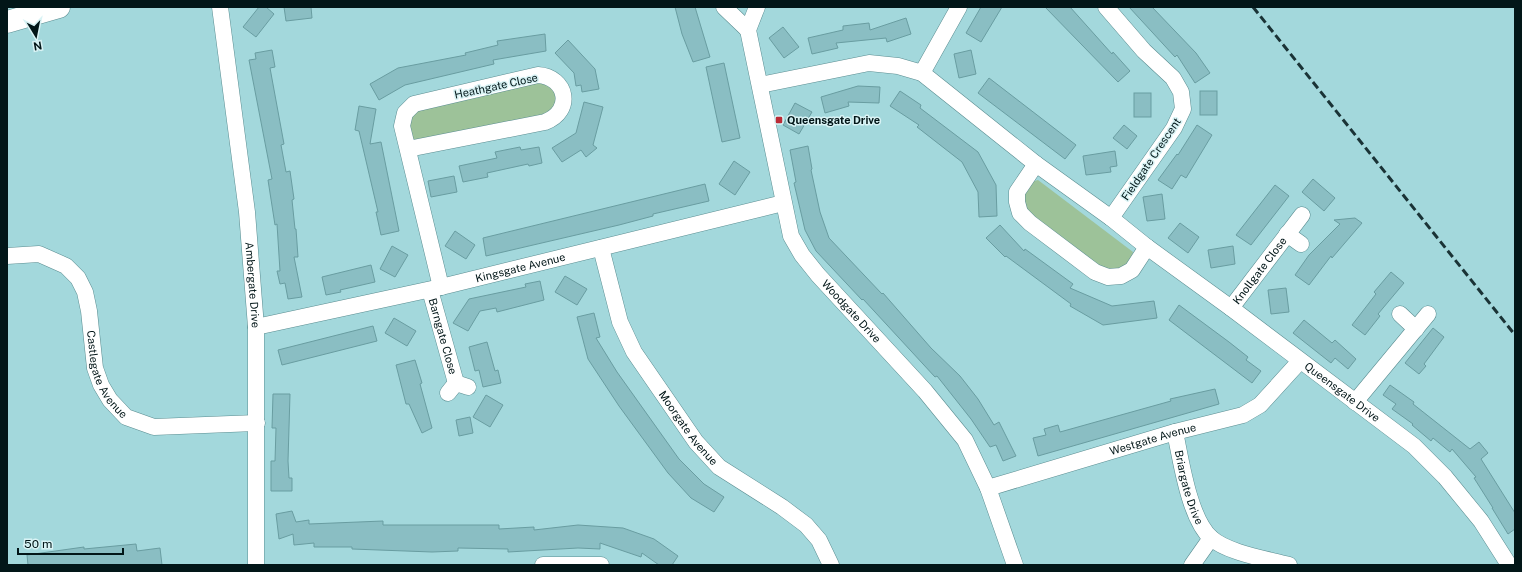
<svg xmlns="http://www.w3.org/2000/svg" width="1522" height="572" font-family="'Public Sans',sans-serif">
<rect width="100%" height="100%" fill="#a3d8dc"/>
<g fill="#9dc299">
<path d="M554 80 560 112 408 149V108Z"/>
<path d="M1038 180 1133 252 1131 263 1127 268 1107 271 1030 214 1024 206 1023 189 1031 182Z"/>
</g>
<g fill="#8abec3" stroke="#699da1">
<path d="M259 7H266L274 14 256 37 243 27Z"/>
<path d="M284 7H311L312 18 286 21Z"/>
<path d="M675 7H695L710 57 693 62 682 34Z"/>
<path d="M981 7H1002L981 42 966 33Z"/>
<path d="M1045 7H1070L1112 54 1113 52 1130 71 1118 82Z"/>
<path d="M1129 7H1152L1196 53 1210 73 1195 83 1177 55 1175 57Z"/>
<path d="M906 18 911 34 887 42 886 38 836 43 838 48 812 54 808 38 843 30V26L869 23 870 30Z"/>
<path d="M783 27 799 47 784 58 769 38Z"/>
<path d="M545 34 546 51 493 60 494 64 405 85 379 100 370 84 398 68 466 55 465 53 494 46 498 45 497 41Z"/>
<path d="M568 40 595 69 599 89 582 92 581 85 576 86 574 73 555 53Z"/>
<path d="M272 50 275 67 270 68 284 144 281 145 286 172 290 171 294 199 292 200 295 229H296L298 257H294L302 297 288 299 285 283 280 284 277 271H280L277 224 275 225 268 180 272 179 249 60 256 59 255 53Z"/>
<path d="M971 50 976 74 959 78 954 54Z"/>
<path d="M724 63 740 138 722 142 706 67Z"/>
<path d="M989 78 1076 145 1065 159 978 93Z"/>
<path d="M858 86 880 87 879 103 848 102 849 106 825 113 821 97Z"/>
<path d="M900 91 921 105 920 108 978 152 996 185 997 216 979 217 978 192 962 162 917 127 919 125 890 106Z"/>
<rect x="1200" y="91" width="17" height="24"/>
<rect x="1134" y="93" width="17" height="24"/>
<path d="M584 102 603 107 593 145 597 148 586 157 581 150 562 162 552 148 576 133Z"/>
<path d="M795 103 812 112 799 134 783 125Z"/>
<path d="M359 106 376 109 370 144 381 142 399 231 381 235 376 212H378L359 131 355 130Z"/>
<path d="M1124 125 1137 136 1127 149 1113 138Z"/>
<path d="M1197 125 1212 135 1186 178 1181 175 1172 189 1158 180 1177 154 1178 155Z"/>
<path d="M808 146 812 169 811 170 820 212 829 238 882 294 883 293 931 348 960 376 978 399 994 425 999 422 1016 456 1003 461 996 445 990 447 971 419 937 376 935 377 863 299 862 300 816 251 805 230 794 183 796 182 790 150Z"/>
<path d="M520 147 521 150 539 147 542 163 529 166 528 164 487 173 488 177 463 182 459 166 497 158 495 152Z"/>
<path d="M1115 151 1117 166 1110 167 1111 172 1086 175 1083 156Z"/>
<path d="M734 161 750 172 735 195 719 184Z"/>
<path d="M454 176 457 192 431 197 428 181Z"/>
<path d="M1313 179 1335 198 1324 211 1302 192Z"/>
<path d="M705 184 709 201 653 214V216L619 225 486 256 483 238Z"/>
<path d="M1275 185 1289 196 1251 245 1236 235Z"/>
<path d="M1162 194 1165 219 1147 221 1143 197Z"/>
<path d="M1355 218 1362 223 1332 258 1331 256 1309 285 1295 275 1309 255 1340 224 1334 220Z"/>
<path d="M1180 223 1199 237 1188 253 1168 238Z"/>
<path d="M1000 225 1024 251 1025 249 1073 284 1070 288 1112 306 1154 301 1157 318 1103 325 1070 306 1071 304 1006 256 1005 257 986 238Z"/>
<path d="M455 231 475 245 466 259 445 246Z"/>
<path d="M392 246 408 255 395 277 380 269Z"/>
<path d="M1233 246 1235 264 1211 268 1208 250Z"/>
<path d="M371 265 375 282 340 290 341 292 326 295 322 277Z"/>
<path d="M1391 272 1404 283 1378 314 1380 316 1365 335 1352 325 1376 294 1374 292Z"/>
<path d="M565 276 587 289 577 305 555 292Z"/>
<path d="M540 281 544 300 497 312 496 308 480 311 468 331 453 323 469 299 526 287 525 284Z"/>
<path d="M1286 288 1289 312 1271 314 1268 290Z"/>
<path d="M1179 305 1229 342 1248 357 1246 360 1261 371 1252 383 1169 320Z"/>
<path d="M594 313 600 337 596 338 617 372 679 459 704 484 724 497 714 512 691 498 668 473 619 406 588 359 577 317Z"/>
<path d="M394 318 416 331 407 346 385 333Z"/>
<path d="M1304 320 1332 343 1335 340 1356 359 1348 369 1335 358 1331 363 1293 333Z"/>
<path d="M373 326 377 341 282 365 278 350Z"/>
<path d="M1433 328 1444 337 1424 364 1426 366 1419 374 1405 363Z"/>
<path d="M487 342 495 371 498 370 501 383 483 387 479 370 475 371 469 347Z"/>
<path d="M415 360 422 383 420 384 432 428 422 433 409 404H406L396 365Z"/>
<path d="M1390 385 1414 402 1413 404 1470 449 1479 442 1488 453 1481 459 1515 513V529L1508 534 1492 508H1493L1474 478 1476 477 1452 449 1450 452 1433 438 1431 441 1412 425 1413 424 1392 409 1396 404 1383 395Z"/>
<path d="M1215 389 1219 404 1038 456 1033 438 1046 435 1044 429 1058 425 1060 432 1171 401 1170 399Z"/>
<path d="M273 394H290L288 461 289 478H292V491H271V461H275L276 428H272Z"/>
<path d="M486 395 503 405 490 427 473 417Z"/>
<path d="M470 417 473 433 459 436 456 420Z"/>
<path d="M292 511 296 522 309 520V524L383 521V525H499V529L534 527V530L578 525 623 528 654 539 678 556 672 565H659L642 553 641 557 600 543V549L578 548 508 552V549L458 548V551L432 552 352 549V547H314V543L294 545 293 534 279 539 276 514Z"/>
<path d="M136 544 137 551 160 548 162 565H28L27 555 84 547V549Z"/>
</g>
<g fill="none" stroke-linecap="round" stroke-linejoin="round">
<g stroke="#5a8d91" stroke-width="17">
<g id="street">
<path id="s1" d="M220 7 247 212 256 327V565"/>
<path d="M724 7 748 30"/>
<path id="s2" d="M757 7 748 30 791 236 802 255 818 275 925 391 965 440 988 488 1015 565"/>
<path d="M1106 7 1144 51 1173 78 1181 92 1183 109 1174 128 1111 218"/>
<path d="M922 73 959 7"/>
<path id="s3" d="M760 85 869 63 898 66 922 73 1036 164 1111 218 1147 247 1231 308 1414 446 1445 477 1481 521 1509 565"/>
<path d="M408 149 545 122C574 111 567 77 538 75L414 104 405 113 402 126 441 287"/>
<path d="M1036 164 1017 192V202L1020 213 1030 223 1095 272 1108 277 1121 276 1132 270 1147 247"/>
<path d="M1287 234 1301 244"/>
<path id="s4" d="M601 248 620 322 634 352 696 442 719 467 782 507 806 525 819 540 831 565"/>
<path id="s5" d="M7 256 39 254 66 266 78 278 85 292 89 311 95 368 101 385 110 400 126 417 154 427 257 423"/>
<path id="s6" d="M430 290 456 383"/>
<path id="s7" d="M1231 308 1302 215"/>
<path d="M1400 314 1416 329"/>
<path id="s8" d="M256 327 441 287 783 203"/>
<path d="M448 393 456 383 468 387"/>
<path d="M1355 402 1428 314"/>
<path id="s9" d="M1175 432C1181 460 1189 518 1211 538 1228 553 1267 559 1289 565"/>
<path id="s10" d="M988 488 1175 432 1243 415 1260 405 1300 361"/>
<path d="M543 565H601"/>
<path d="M1192 565 1211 538"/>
</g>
</g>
<g stroke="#5a8d91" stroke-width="23">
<path id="secondary" d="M7 22 59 7"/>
</g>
<use href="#street" stroke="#fff" stroke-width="16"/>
<use href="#secondary" stroke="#fff" stroke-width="22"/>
<path stroke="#1a3336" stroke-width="3" stroke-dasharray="8 4" stroke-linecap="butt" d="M1253 7 1515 335"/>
</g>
<rect fill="#bb2b36" stroke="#d9f3f5" stroke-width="1.5" x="775" y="116" width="8" height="8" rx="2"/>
<g text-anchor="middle" stroke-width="3" stroke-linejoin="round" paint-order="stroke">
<g font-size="11" fill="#021618" stroke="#d9f3f5">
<text transform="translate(496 86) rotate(-12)" y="4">Heathgate Close</text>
<text transform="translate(1151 159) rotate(-56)" y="4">Fieldgate Crescent</text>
<text dy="4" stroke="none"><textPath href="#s8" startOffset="271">Kingsgate Avenue</textPath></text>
<text dy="4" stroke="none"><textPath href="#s7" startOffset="47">Knollgate Close</textPath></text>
<text dy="4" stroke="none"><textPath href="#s1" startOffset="280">Ambergate Drive</textPath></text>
<text dy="4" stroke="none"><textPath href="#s2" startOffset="332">Woodgate Drive</textPath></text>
<text dy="4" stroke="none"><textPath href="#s6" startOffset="48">Barngate Close</textPath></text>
<text dy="4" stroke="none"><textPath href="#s5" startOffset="181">Castlegate Avenue</textPath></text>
<text dy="4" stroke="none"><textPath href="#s3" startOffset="693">Queensgate Drive</textPath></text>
<text dy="4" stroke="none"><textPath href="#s4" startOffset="203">Moorgate Avenue</textPath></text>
<text dy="4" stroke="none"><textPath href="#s10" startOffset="172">Westgate Avenue</textPath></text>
<text dy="4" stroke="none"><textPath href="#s9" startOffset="57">Briargate Drive</textPath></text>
</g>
<g font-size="11" font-weight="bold" fill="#021618" stroke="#d9f3f5" text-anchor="start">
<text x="787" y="124">Queensgate Drive</text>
</g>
</g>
<rect width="1522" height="572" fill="none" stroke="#021618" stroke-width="16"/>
<g transform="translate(36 36) rotate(170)" stroke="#d9f3f5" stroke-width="3" paint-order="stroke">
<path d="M0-3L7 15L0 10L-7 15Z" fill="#021618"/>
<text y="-6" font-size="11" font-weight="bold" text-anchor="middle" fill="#021618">N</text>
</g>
<path d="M18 548v6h105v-6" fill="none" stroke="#021618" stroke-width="2"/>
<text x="24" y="548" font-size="12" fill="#021618" stroke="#d9f3f5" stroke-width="3" paint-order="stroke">50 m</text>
</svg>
